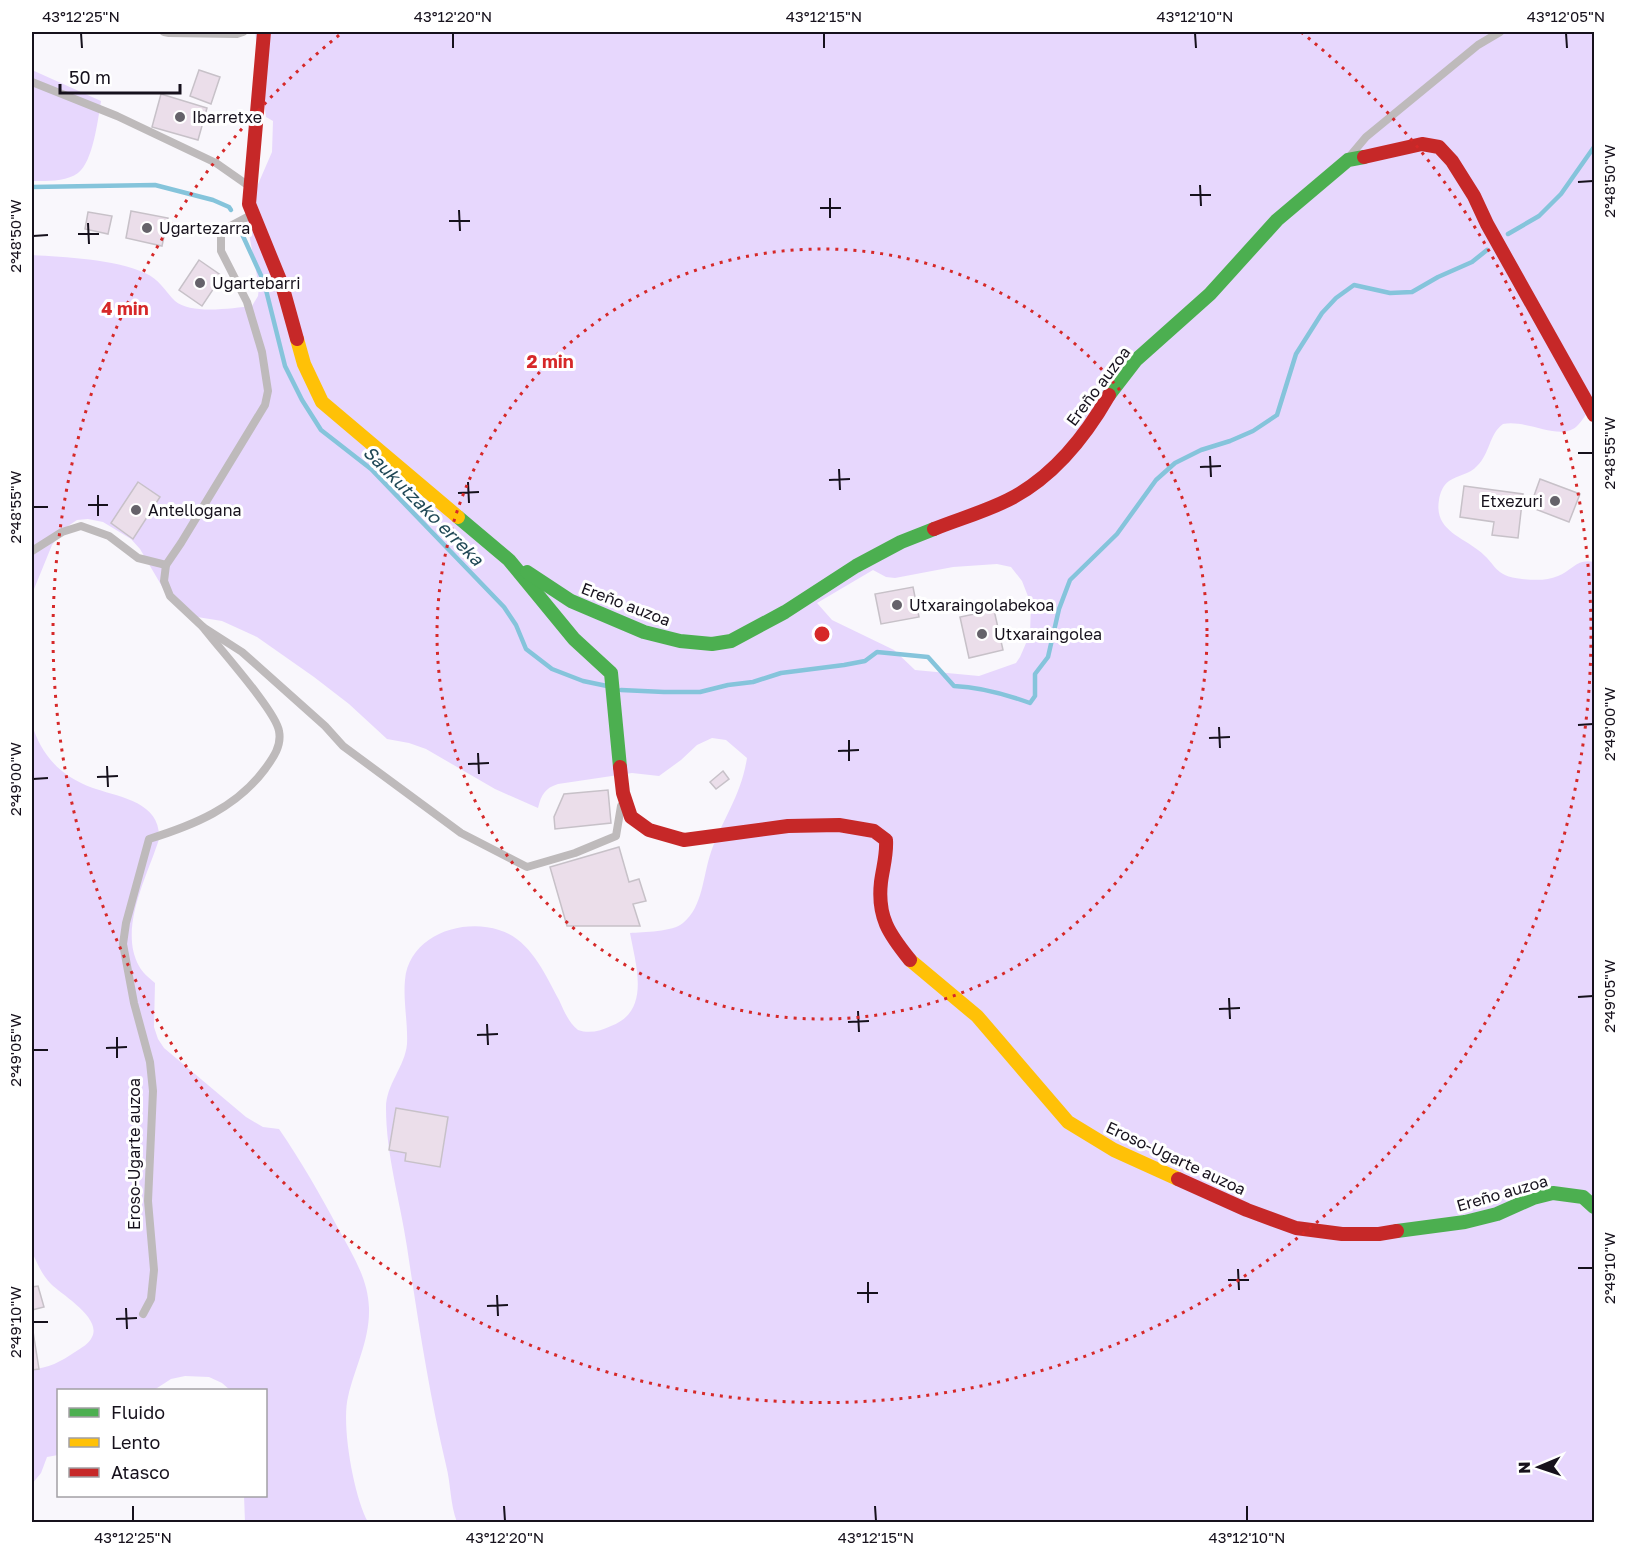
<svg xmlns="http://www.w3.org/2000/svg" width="1626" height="1554" font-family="'Golos Text',sans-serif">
<rect width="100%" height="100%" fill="#f9f7fc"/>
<g fill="#e7d7fd" fill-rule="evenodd">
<path d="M255 32H1594V401C1589 409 1584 419 1578 425 1562 443 1528 419 1503 424 1489 434 1490 454 1477 466 1470 474 1458 475 1449 481 1443 485 1440 493 1439 500 1434 529 1460 536 1478 550 1497 564 1493 576 1522 579 1534 580 1547 581 1558 576 1573 570 1577 558 1594 562V1522H457C450 1504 451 1484 446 1465 429 1393 418 1320 407 1247 400 1200 386 1155 386 1108 386 1084 405 1067 407 1044 408 1023 403 1001 405 980 409 936 461 918 499 930 530 939 545 974 559 1000 564 1011 569 1023 578 1030 589 1034 601 1031 611 1026 651 1011 636 966 630 933 643 932 673 932 683 923 703 907 703 875 711 852 723 818 741 796 747 758L726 740 712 738 697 745 681 760 659 776 632 773 558 784C545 788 541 795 538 808L495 789 426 749 409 743 387 739 349 704 314 677 257 637 222 621 185 615 170 600 140 549 131 539 103 522 88 519 77 520 65 528 52 545 32 594V255C65 257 114 259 145 273 159 279 165 291 175 301 191 315 233 308 252 306L258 296 259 287 246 218 249 205 272 152 273 121 266 117ZM997 564 1011 567 1022 581 1031 604 1030 634 1020 657 1016 663 979 676 915 670 894 650 832 620 817 603 873 570 886 577 895 578 953 567Z"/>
<path d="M32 70 101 101C98 119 93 162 78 173 66 182 46 181 32 181Z"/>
<path d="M32 725C38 743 47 759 62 771 72 779 84 785 96 789 123 798 161 803 159 839 148 875 118 928 139 966 142 972 149 978 155 983L154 1027 158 1039 164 1048 246 1117 263 1127 279 1129C301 1161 320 1194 338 1228 352 1254 368 1278 369 1308 370 1340 355 1367 348 1397 341 1425 354 1497 368 1522H245L244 1496H266V1390H230L222 1383 209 1377 185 1376 171 1379 154 1390H58V1455L47 1457 41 1473 32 1484V1369C47 1369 62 1361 75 1352 81 1348 89 1344 92 1337 102 1318 62 1295 51 1284 42 1275 37 1263 32 1252Z"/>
</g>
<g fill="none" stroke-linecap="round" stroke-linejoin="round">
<g stroke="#85c4db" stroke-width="4.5">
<path d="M32 187 155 185 213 200 229 207 231 210"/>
<path d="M242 234 264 282 285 366 302 400 321 430 371 469 504 607 516 625 526 649 552 669 583 681 607 686"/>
<path d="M1508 234 1539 216 1561 194 1594 147"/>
<path d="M621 690 664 692H700L728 685 753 682 781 673 844 665 865 661 877 652 928 657 954 686C980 687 1005 694 1030 703L1035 696V674L1048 657 1059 609 1070 580 1117 534 1156 480 1175 463 1201 450 1230 441 1253 431 1277 415 1296 354 1322 313 1336 298 1354 285 1390 293 1412 292 1438 277 1472 262 1487 250"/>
</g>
</g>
<g fill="#ebdeea" stroke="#c7c1c8" stroke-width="1.5">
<path d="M199 70 220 77 211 104 190 96Z"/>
<path d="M161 94 207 108 198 140 152 127Z"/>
<path d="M131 211 168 218 162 246 126 238Z"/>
<path d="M88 212 112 216 108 234 85 229Z"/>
<path d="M199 260 222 276 202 306 179 290Z"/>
<path d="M1540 479 1580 494 1569 522 1530 507Z"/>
<path d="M138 482 160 497 133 539 111 523Z"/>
<path d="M1464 486 1523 494 1518 538 1492 535 1494 522 1460 517Z"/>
<path d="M913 587 919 617 881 624 875 594Z"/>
<path d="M994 610 1003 650 969 658 960 617Z"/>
<path d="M723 771 729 779 716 789 710 782Z"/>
<path d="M608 790 611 823 555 829 554 817 564 794Z"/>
<path d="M619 847 629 882 639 879 646 901 633 904 640 926H567L550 867Z"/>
<path d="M396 1108 448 1117 440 1167 405 1161 406 1153 389 1150Z"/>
<path d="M38 1286 44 1307 32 1310V1287Z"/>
<path d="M32 1325 39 1369 32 1370Z"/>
</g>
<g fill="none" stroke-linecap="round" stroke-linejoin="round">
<g stroke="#bebabb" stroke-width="8">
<path d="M164 32 169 33 237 34 243 32"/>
<path d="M32 82 117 116 216 163 246 184"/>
<path d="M1350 156 1366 137 1478 45 1500 32"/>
<path d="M32 551 62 532 81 526 109 536 138 558 166 565 181 543 265 405 268 391 262 352 247 302 221 251V231L251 215"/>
<path d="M166 565 164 581 170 596 203 627 242 652 325 726 343 746 461 833 527 867 575 853 616 836 621 806"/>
<path d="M143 1314 151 1299 154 1270 148 1201 153 1091 150 1062 134 1003 123 944 126 923 149 839C194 825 236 808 265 769 273 758 282 746 279 731 276 711 218 647 203 627"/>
</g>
<g stroke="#4caf50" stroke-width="14">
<path d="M1109 395 1136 360 1210 294 1277 220 1348 160 1364 157"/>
<path d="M458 517 509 560 574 639 611 673 620 767"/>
<path d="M527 572 571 601 644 632 680 641 712 644 731 641 785 612 856 566 901 542 934 529"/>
<path d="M1397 1231 1465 1222 1497 1214 1533 1198 1553 1193 1583 1197 1594 1207"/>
</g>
<g stroke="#ffc107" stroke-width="14">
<path d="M297 339 304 364 322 402 458 517"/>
<path d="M910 960 977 1016 1068 1122 1114 1150 1178 1179"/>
</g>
<g stroke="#c62828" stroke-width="14">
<path d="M264 32 249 204 282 285 297 339"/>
<path d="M1364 157 1422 144 1439 147 1452 161 1474 196 1487 224 1594 415"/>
<path d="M934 529C959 519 984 512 1008 500 1052 478 1085 437 1109 395"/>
<path d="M620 767 623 793 631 817 649 830 684 840 788 826 839 825 874 831 886 840C887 855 883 867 881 882 877 917 889 934 910 960"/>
<path d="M1178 1179 1247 1210 1296 1228 1342 1234H1379L1397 1231"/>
</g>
</g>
<path fill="none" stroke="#16111c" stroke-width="2" d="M81 33 82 48M453 33V48M824 33V48M1195 33 1196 48M1566 33 1567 48M1578 182 1593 181M1200 185 1201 206M1190 195H1211M830 198V218M820 208H841M459 210 460 231M449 221H470M88 223 89 244M78 234H99M33 236 48 235M1578 453H1593M1210 456 1211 477M1200 467 1221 466M839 469 840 490M829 480 850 479M468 482 469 503M458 493 479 492M98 495V516M88 505H108M33 507H48M1578 725 1593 724M1219 727 1220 748M1209 738 1230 737M849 740V761M838 751 859 750M478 753 479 774M468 764 489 763M107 766 108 787M97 777 118 776M33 779 48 778M1578 997 1593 996M1229 998 1230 1019M1219 1009 1240 1008M858 1011 859 1032M848 1022 869 1021M487 1024 488 1045M477 1035 498 1034M117 1037V1058M106 1048 127 1047M33 1050H48M1578 1268H1593M1238 1269 1239 1290M1228 1280H1249M868 1282V1303M857 1293H878M497 1295 498 1316M487 1306 508 1305M126 1308 127 1329M116 1319 137 1318M33 1322H48M133 1506V1521M504 1506 505 1521M875 1506 876 1521M1247 1506V1521"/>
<g fill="none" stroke="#d62828" stroke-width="3" stroke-dasharray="3 6">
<circle cx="822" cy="634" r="385"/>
<path d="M1301 32A769 769 0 1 1 343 32"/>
</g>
<g fill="#65626a" stroke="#fff" stroke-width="2">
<circle cx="180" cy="117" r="6"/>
<circle cx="147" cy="228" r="6"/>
<circle cx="200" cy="283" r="6"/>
<circle cx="1555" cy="501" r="6"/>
<circle cx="136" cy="510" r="6"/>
<circle cx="897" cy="605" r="6"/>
<circle cx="982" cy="634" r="6"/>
</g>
<g text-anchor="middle" stroke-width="6" stroke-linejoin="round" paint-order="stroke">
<g font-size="16" fill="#16111c" stroke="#fff" text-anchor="start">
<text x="192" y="123">Ibarretxe</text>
<text x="159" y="234">Ugartezarra</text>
<text x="212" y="289">Ugartebarri</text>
<text x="1543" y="507" text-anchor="end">Etxezuri</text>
<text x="148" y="516">Antellogana</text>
<text x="909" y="611">Utxaraingolabekoa</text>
<text x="994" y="640">Utxaraingolea</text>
</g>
<g font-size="16" fill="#16111c" stroke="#fff">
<text transform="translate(1098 386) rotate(-53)" y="6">Ereño auzoa</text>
<text transform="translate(626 604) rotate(21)" y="6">Ereño auzoa</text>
<text transform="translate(134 1154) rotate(-90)" y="6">Eroso-Ugarte auzoa</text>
<text transform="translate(1176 1158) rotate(25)" y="6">Eroso-Ugarte auzoa</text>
<text transform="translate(1502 1193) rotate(-16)" y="6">Ereño auzoa</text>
</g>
<g font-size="18" font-style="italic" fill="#204856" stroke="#fff">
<text transform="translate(423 506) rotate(45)" y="6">Saukutzako erreka</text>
</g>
</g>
<circle cx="822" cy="634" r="9" fill="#d62828" stroke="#fff" stroke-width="3"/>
<g font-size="18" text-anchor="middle" font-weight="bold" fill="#d62828" stroke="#fff" stroke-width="6" stroke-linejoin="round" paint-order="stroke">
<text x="125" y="315">4 min</text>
<text x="550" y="368">2 min</text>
</g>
<rect width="1626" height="1554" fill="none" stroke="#ffffff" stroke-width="66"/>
<rect x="57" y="1389" width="210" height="108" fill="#ffffff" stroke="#a2a0a4" stroke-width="1.5"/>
<rect x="69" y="1408" width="30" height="9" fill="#4caf50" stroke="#a2a0a4" stroke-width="1.5"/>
<text x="111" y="1419" font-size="18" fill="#16111c">Fluido</text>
<rect x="69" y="1438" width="30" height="9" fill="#ffc107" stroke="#a2a0a4" stroke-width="1.5"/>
<text x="111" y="1449" font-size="18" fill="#16111c">Lento</text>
<rect x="69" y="1468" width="30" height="9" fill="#c62828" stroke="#a2a0a4" stroke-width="1.5"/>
<text x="111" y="1479" font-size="18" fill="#16111c">Atasco</text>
<g transform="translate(1539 1467) rotate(268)" stroke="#ffffff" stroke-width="4.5" paint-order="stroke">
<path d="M0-4.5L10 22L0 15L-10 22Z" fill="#16111c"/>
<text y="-9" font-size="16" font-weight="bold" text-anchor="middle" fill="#16111c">N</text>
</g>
<path d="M60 84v9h120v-9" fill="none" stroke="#16111c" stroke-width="3"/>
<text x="69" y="84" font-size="18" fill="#16111c" stroke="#ffffff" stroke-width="4.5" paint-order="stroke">50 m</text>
<rect x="33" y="33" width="1560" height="1488" fill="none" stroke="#16111c" stroke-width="2"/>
<g font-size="15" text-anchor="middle" fill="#16111c">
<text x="81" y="22">43°12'25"N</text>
<text x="453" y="22">43°12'20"N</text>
<text x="824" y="22">43°12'15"N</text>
<text x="1195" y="22">43°12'10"N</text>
<text x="1566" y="22">43°12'05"N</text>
<text transform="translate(1610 181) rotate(-90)" y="5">2°48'50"W</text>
<text transform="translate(16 236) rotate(-90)" y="5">2°48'50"W</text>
<text transform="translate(1610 453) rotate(-90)" y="5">2°48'55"W</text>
<text transform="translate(16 507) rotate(-90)" y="5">2°48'55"W</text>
<text transform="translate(1610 724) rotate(-90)" y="5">2°49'00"W</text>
<text transform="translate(16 779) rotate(-90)" y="5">2°49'00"W</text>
<text transform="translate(1610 996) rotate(-90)" y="5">2°49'05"W</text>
<text transform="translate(16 1050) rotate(-90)" y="5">2°49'05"W</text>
<text transform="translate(1610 1268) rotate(-90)" y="5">2°49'10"W</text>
<text transform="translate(16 1322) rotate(-90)" y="5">2°49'10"W</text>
<text x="133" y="1543">43°12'25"N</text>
<text x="505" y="1543">43°12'20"N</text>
<text x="876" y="1543">43°12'15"N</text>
<text x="1247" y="1543">43°12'10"N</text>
</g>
</svg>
